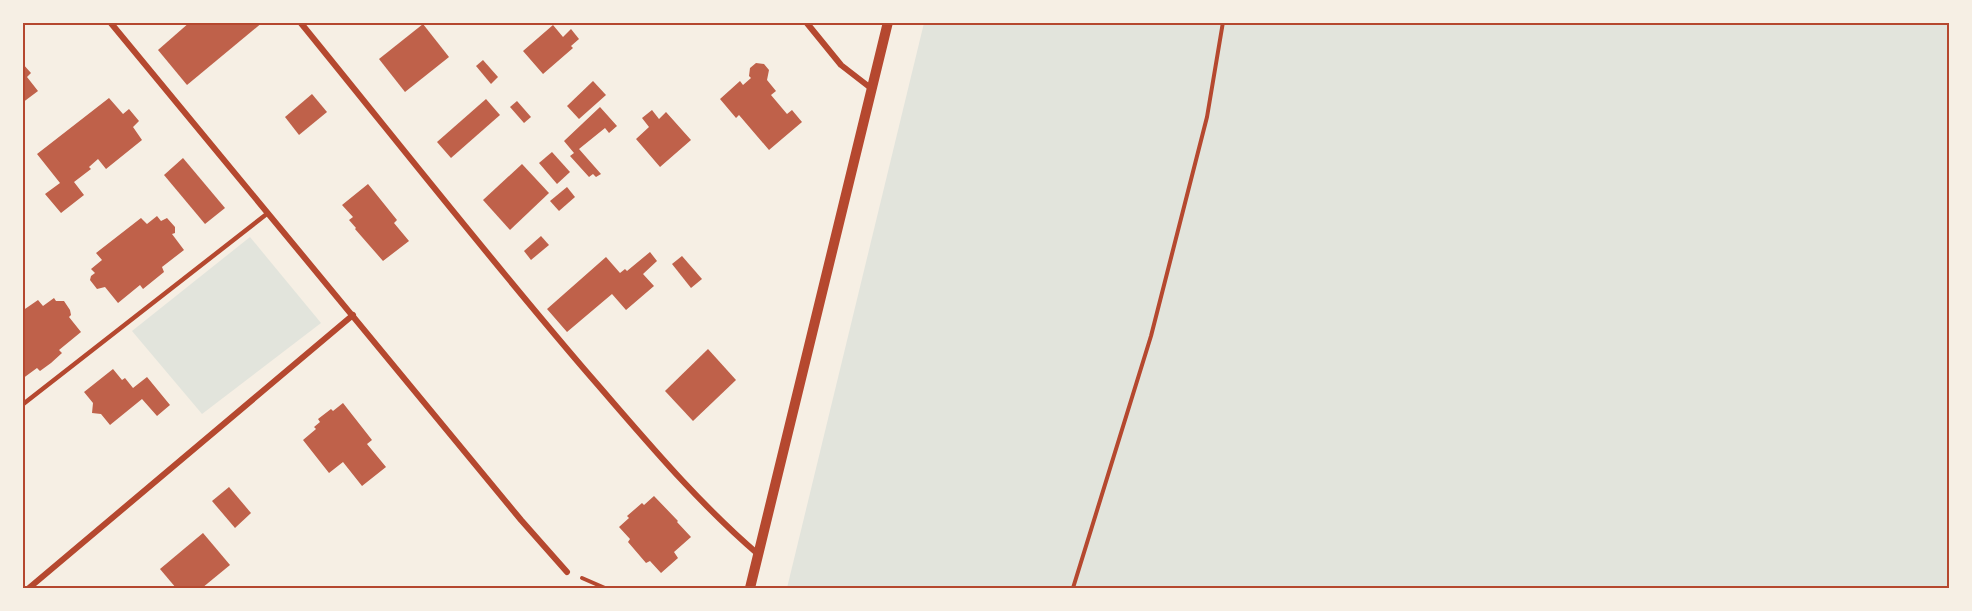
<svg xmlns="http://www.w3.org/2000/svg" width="1972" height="611" font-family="'Sofia Sans Condensed',sans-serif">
<rect width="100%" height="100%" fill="#f6efe4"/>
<g fill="#e2e4dc">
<path d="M924 23H1949V588H787Z"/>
<path d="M250 237 321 323 202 414 132 331Z"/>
</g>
<g fill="#bf614a">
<path d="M190 22H263L187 85 158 50Z"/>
<path d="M423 24 449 57 405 92 379 59Z"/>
<path d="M553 25 563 37 571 29 579 39 571 46 573 48 543 74 523 51Z"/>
<path d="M483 60 498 77 491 84 476 66Z"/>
<path d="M22 63 31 73 27 77 38 91 22 103Z"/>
<path d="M756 63 764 64 769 70 767 80 776 91 771 95 787 114 792 110 802 122 769 150 739 115 736 118 720 99 740 81 743 85 751 78 749 76 750 68Z"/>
<path d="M593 81 606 95 579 119 567 106Z"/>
<path d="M312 94 327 112 299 135 285 117Z"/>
<path d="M109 98 123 114 129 109 139 121 133 127 142 140 106 169 98 159 89 167 91 169 74 182 84 195 61 213 45 194 60 183 37 154Z"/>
<path d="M486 99 500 115 451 158 437 142Z"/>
<path d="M517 101 531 117 524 123 510 107Z"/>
<path d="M600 107 617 126 609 133 605 128 579 149 601 174 596 177 593 174 589 177 570 156 574 153 564 141Z"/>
<path d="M652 110 659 119 666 112 691 140 660 167 636 139 649 127 642 118Z"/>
<path d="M552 152 570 172 557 184 539 163Z"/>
<path d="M183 158 225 208 205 224 164 175Z"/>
<path d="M522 164 549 193 510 230 483 200Z"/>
<path d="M368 184 397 220 394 223 409 241 383 261 355 229 356 228 349 220 353 217 342 205Z"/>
<path d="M567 187 575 197 559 211 550 201Z"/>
<path d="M157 216 161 221 167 218 175 227V233L172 234 184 250 162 267 164 272 143 289 140 285 118 303 105 287 97 289 90 280 91 276 95 273 91 269 102 260 96 253 141 218 147 224Z"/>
<path d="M541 236 549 245 531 260 524 251Z"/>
<path d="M650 252 657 261 643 274 654 286 626 310 612 294 567 332 547 309 606 257 620 273 625 269 627 271Z"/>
<path d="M682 256 702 279 691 288 672 264Z"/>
<path d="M54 298 56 301H64L70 310 71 315 69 317 81 332 59 350 62 353 51 363 40 371 37 368 22 379V311L38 300 43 306Z"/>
<path d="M708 349 736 380 693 421 665 391Z"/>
<path d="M113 369 122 380 125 378 133 388 147 377 170 405 157 416 142 399 110 425 101 414 92 413 93 403 84 392Z"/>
<path d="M343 403 372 440 367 444 386 467 362 486 343 462 329 473 303 440 316 429 314 427 320 422 318 419 331 409 333 411Z"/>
<path d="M229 487 251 513 235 528 212 501Z"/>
<path d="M654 496 678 521 677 522 691 537 674 552 678 558 661 573 650 561 646 563 628 542 630 539 619 527 629 518 627 516 642 503 644 505Z"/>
<path d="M203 533 230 565 202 588H176L160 569Z"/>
</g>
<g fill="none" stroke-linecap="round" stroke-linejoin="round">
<g stroke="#b5482f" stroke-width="4">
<path d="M582 578 605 588"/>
<path d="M1073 588 1151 336 1207 117 1223 22"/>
</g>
<path stroke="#b5482f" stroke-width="4.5" d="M22 405 268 213"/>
<g stroke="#b5482f" stroke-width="6">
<path d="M110 22 521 520 567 572"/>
<path d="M300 22C397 141 491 261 591 377 645 439 696 501 759 555"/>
<path d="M806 22 841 65 872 89"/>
<path d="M29 588 353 315"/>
</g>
<path stroke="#b5482f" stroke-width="10" d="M750 588 888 22"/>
</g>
<rect width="1972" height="611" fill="none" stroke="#f6efe4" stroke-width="48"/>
<rect x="24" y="24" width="1924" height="563" fill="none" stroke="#b5482f" stroke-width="2"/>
</svg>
